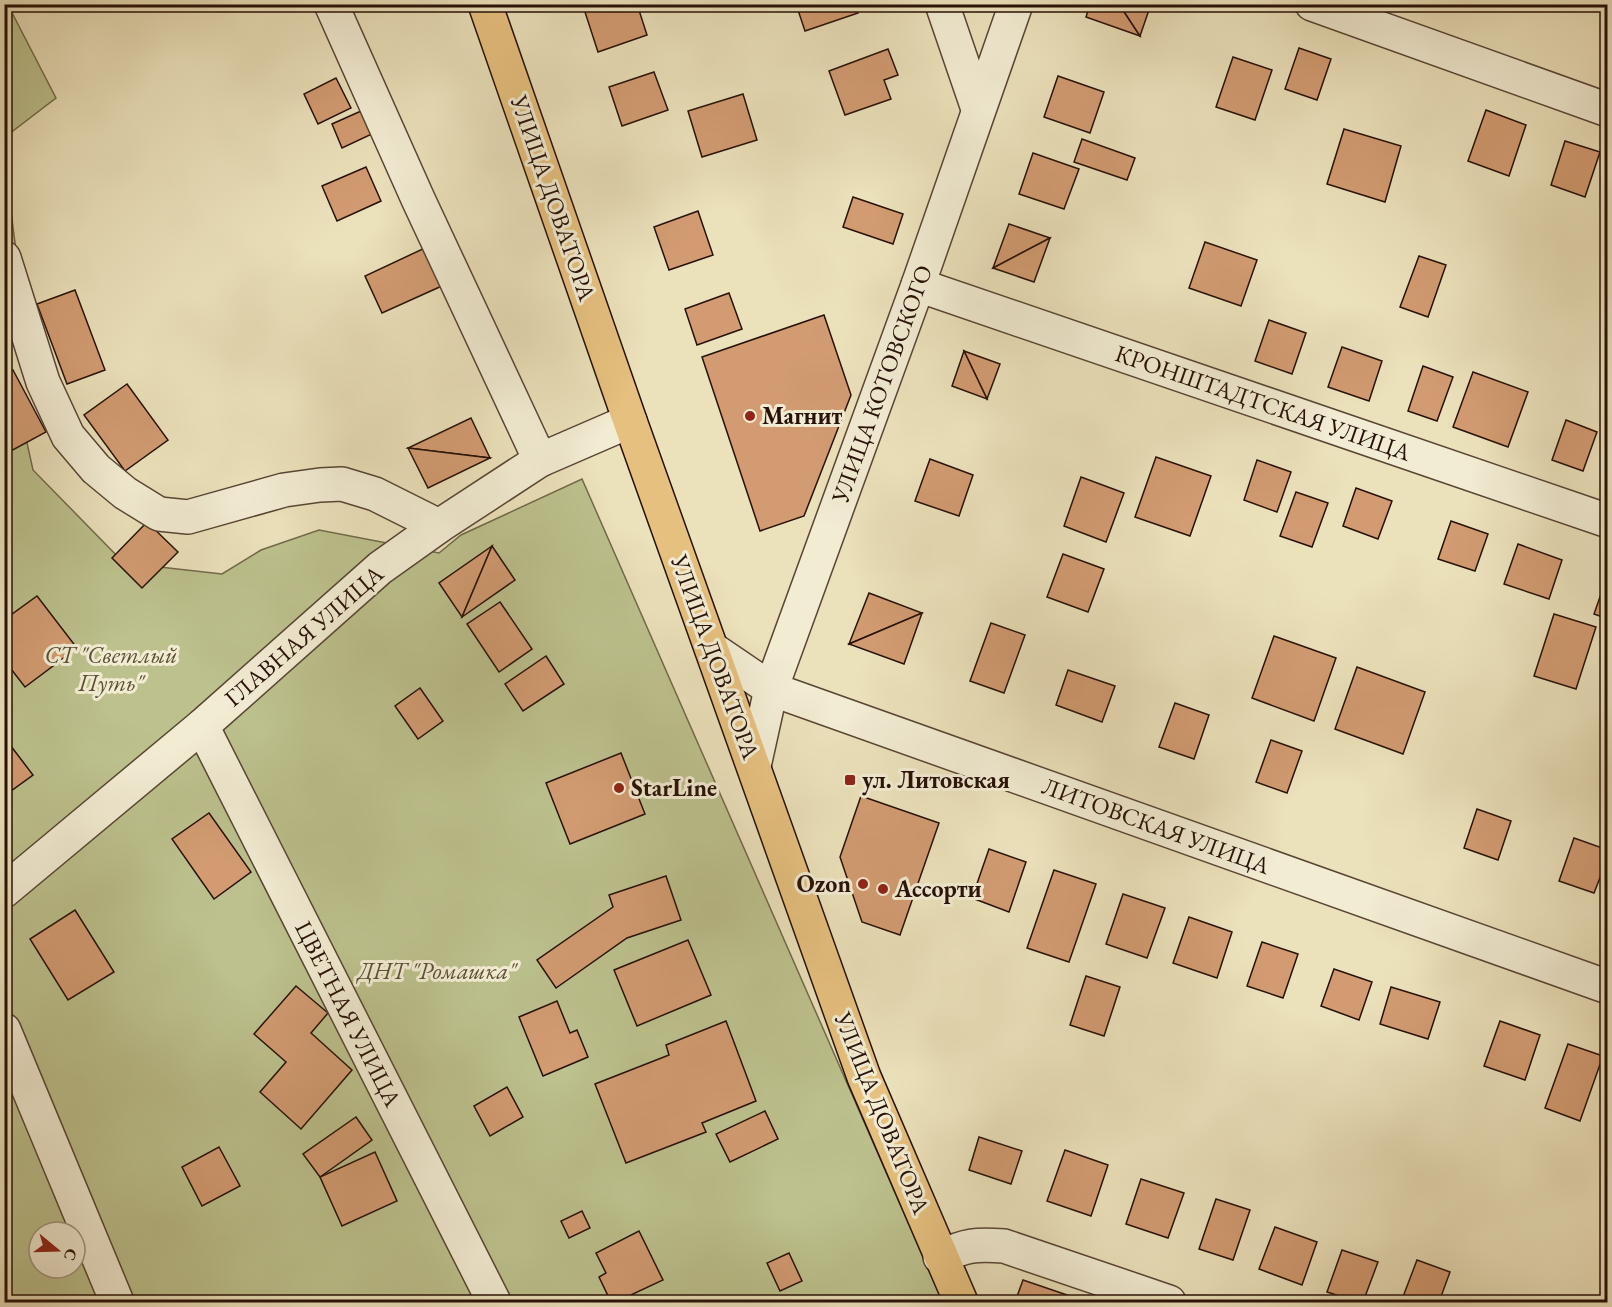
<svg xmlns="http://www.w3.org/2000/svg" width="1612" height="1307" font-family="'EB Garamond',serif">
<rect width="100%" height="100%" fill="#ebe1bb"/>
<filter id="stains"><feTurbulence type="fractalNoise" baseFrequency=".00333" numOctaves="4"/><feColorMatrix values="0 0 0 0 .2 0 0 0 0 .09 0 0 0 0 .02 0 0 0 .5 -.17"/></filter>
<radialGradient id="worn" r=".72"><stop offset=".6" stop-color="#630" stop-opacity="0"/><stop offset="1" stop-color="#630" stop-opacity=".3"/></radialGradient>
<g fill="#bcc18d" stroke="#72694a" stroke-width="1.5" fill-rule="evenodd">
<path d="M8 5 56 98 5 137 4 5Z"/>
<path d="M4 158 17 258 4 265Z"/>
<path d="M4 339 33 470 124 563 222 574 261 550 319 530 439 553 461 535 582 479 943 1302H5ZM39 1232H75V1268H39Z"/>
</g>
<g fill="#d29b71" stroke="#271107" stroke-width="1.5">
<path d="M587 4H637L647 35 598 52 583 6Z"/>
<path d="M796 4H855L858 13 805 31Z"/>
<path d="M1090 4H1119L1140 36 1086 17Z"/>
<path d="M1119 4H1151L1140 36Z"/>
<path d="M1299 48 1331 59 1317 100 1285 89Z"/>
<path d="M888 49 898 75 884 80 891 99 845 115 829 71Z"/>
<path d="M1233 57 1272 70 1255 120 1216 107Z"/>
<path d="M654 72 668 110 622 126 609 87Z"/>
<path d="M1058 76 1104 92 1090 133 1044 117Z"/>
<path d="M336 78 351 108 318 124 304 94Z"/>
<path d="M743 94 757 140 702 157 688 111Z"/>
<path d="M1486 110 1526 125 1509 176 1468 161Z"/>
<path d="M361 111 372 134 342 148 332 124Z"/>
<path d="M1344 129 1401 146 1385 202 1327 184Z"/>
<path d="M1082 139 1135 158 1127 180 1074 162Z"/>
<path d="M1565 141 1600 152 1585 197 1551 185Z"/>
<path d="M1033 153 1079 169 1064 209 1019 194Z"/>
<path d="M366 167 381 201 337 221 322 186Z"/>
<path d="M853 197 903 214 893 244 843 227Z"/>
<path d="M698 211 713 255 669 270 654 227Z"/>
<path d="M1009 224 1050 238 993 268Z"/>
<path d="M1050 238 1034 282 993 268Z"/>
<path d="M1205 242 1257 260 1241 306 1189 288Z"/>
<path d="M427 247 444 285 382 313 365 276Z"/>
<path d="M1419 256 1446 265 1428 317 1400 307Z"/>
<path d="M75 290 105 370 67 384 37 304Z"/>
<path d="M729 293 742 329 697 345 685 309Z"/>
<path d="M824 315 851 395 804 516 760 531 702 357Z"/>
<path d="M1269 320 1306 333 1292 374 1255 361Z"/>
<path d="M1342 347 1382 361 1369 401 1328 387Z"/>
<path d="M964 351 1000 364 987 399Z"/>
<path d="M964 351 987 399 952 386Z"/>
<path d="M1423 366 1453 377 1437 421 1408 411Z"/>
<path d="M13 370 46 432 9 452 4 443V375Z"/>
<path d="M1473 372 1528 392 1508 447 1453 427Z"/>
<path d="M127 384 168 440 125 471 84 415Z"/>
<path d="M471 418 490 458 408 448Z"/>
<path d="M1566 420 1597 432 1583 471 1552 460Z"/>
<path d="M408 448 490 458 428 488Z"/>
<path d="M1156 457 1211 476 1190 536 1135 517Z"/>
<path d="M930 459 973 475 959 516 915 501Z"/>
<path d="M1257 460 1291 472 1277 512 1244 500Z"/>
<path d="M1081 477 1124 493 1106 542 1064 526Z"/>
<path d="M1356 488 1392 501 1378 539 1343 526Z"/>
<path d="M1296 492 1328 503 1312 547 1280 536Z"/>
<path d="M1451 521 1488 534 1475 571 1438 559Z"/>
<path d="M147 522 178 552 142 588 112 558Z"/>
<path d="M1518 544 1562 560 1549 599 1504 584Z"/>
<path d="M492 546 462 617 439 583Z"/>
<path d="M492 546 515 580 462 617Z"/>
<path d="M1063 554 1104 569 1088 612 1047 597Z"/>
<path d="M1608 574V619L1594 614Z"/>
<path d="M869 593 922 613 849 644Z"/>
<path d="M37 596 77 648 25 687 4 660V620Z"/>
<path d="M500 602 532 649 499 672 467 624Z"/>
<path d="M922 613 904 664 849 644Z"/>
<path d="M1554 614 1596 627 1576 689 1534 676Z"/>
<path d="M991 623 1025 635 1004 693 970 681Z"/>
<path d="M1274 636 1336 658 1314 721 1252 698Z"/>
<path d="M546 656 564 684 523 711 505 684Z"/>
<path d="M1357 667 1425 692 1403 754 1335 729Z"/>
<path d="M1068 670 1115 686 1102 722 1056 705Z"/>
<path d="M420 688 443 721 418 739 395 706Z"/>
<path d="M1175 703 1209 715 1194 759 1159 747Z"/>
<path d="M4 737 33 775 4 796Z"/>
<path d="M1271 740 1302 751 1287 793 1256 782Z"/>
<path d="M621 753 645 814 570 844 546 783Z"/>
<path d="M861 796 939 823 900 935 862 922 840 857Z"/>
<path d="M1477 809 1511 821 1498 860 1464 848Z"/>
<path d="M209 813 251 872 214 899 172 839Z"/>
<path d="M1574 838 1608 850V857L1594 893 1559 881Z"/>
<path d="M989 849 1026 862 1009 912 972 898Z"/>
<path d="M1054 870 1096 884 1069 962 1027 948Z"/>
<path d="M666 876 681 920 627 938 556 988 537 960 613 907 609 895Z"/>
<path d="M1123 894 1165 908 1147 958 1106 944Z"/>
<path d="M75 910 114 972 68 1000 30 939Z"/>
<path d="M1189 917 1232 932 1217 978 1173 963Z"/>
<path d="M688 940 711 995 637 1026 614 970Z"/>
<path d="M1262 942 1298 954 1283 998 1247 986Z"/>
<path d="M1334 969 1372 982 1359 1020 1321 1006Z"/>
<path d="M1086 976 1120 987 1104 1036 1070 1025Z"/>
<path d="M296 986 328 1013 311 1033 352 1070 301 1129 260 1092 286 1062 254 1034Z"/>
<path d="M1391 987 1440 1002 1428 1039 1380 1024Z"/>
<path d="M557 1001 570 1033 577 1030 588 1057 543 1076 519 1017Z"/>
<path d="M726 1021 756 1101 702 1123 706 1132 626 1163 595 1084 669 1055 666 1045Z"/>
<path d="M1500 1021 1540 1035 1525 1080 1484 1066Z"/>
<path d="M1568 1044 1603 1056 1580 1121 1545 1108Z"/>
<path d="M507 1087 523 1117 490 1136 474 1106Z"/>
<path d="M765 1111 778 1139 730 1162 716 1134Z"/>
<path d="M356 1117 372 1140 320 1177 303 1154Z"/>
<path d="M979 1137 1022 1151 1011 1184 969 1170Z"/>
<path d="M219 1147 240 1186 202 1206 182 1167Z"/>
<path d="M1065 1150 1108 1165 1091 1216 1047 1201Z"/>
<path d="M375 1152 397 1201 342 1226 320 1177Z"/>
<path d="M1141 1179 1184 1193 1168 1238 1126 1224Z"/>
<path d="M1216 1199 1250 1210 1233 1260 1199 1249Z"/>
<path d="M582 1211 590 1228 569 1238 561 1221Z"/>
<path d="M1275 1227 1317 1242 1302 1285 1259 1269Z"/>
<path d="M639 1231 663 1280 616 1302H611L599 1277 606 1273 596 1253Z"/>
<path d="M1342 1250 1378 1262 1363 1302H1358L1327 1292Z"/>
<path d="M789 1253 802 1281 780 1291 767 1263Z"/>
<path d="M1417 1260 1450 1272 1439 1302H1401Z"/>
<path d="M1023 1280 1070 1296 1067 1302H1015Z"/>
<path d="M399 1297 401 1302H385Z"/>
<path d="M677 1297 680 1302H665Z"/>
</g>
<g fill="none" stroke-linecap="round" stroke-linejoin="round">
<g stroke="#584534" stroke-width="36">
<g id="minor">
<path d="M331 4 418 199 540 460"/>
<path d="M942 4 978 109"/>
<path d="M1312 4 1608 110"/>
<path d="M4 258 43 382 68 436 96 469 125 493 159 514 188 517 284 490 320 485 342 484 375 494 439 526"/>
<path d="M918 285 1608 521"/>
<path d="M712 649 771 689 1608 987"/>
<path d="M202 726 494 1302"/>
<path d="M754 766 771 689 918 285 1016 4"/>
<path d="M4 891 202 726 380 568 439 526 540 460 630 421"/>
<path d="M4 1030 117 1302"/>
<path d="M940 1257C966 1245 975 1244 1004 1246L1169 1302"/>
</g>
</g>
<g stroke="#271107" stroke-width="36">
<path id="major" d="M485 4 630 421 864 1077 961 1302"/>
</g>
<use href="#minor" stroke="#f2ecd3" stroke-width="33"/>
<use href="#major" stroke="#e6c07e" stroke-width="33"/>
</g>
<g fill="#8f2418" stroke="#f2ecd3" stroke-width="2">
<circle cx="750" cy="416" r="6"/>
<rect x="844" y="774" width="12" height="12" rx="3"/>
<circle cx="619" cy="788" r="6"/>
<circle cx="863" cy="884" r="6"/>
<circle cx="883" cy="889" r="6"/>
</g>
<g text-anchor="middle" stroke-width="6" stroke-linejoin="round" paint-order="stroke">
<g font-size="24" fill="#271107" stroke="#f2ecd3">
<text transform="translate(553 198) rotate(71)" y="8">УЛИЦА ДОВАТОРА</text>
<text transform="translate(882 384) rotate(-70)" y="8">УЛИЦА КОТОВСКОГО</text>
<text transform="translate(1263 403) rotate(19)" y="8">КРОНШТАДТСКАЯ УЛИЦА</text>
<text transform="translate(304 636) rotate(-41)" y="8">ГЛАВНАЯ УЛИЦА</text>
<text transform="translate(715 657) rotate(70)" y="8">УЛИЦА ДОВАТОРА</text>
<text transform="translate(1156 826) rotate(20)" y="8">ЛИТОВСКАЯ УЛИЦА</text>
<text transform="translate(348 1014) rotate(63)" y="8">ЦВЕТНАЯ УЛИЦА</text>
<text transform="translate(882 1113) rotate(68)" y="8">УЛИЦА ДОВАТОРА</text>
</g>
<g font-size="24" font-weight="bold" fill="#271107" stroke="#f2ecd3" text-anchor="start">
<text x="762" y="424">Магнит</text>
<text x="862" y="788">ул. Литовская</text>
<text x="631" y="796">StarLine</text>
<text x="851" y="892" text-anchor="end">Ozon</text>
<text x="895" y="897">Ассорти</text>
</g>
<g font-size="24" font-style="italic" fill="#5b4f36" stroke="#f2ecd3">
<text x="111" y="663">СТ "Светлый<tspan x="111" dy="28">Путь"</tspan></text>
<text x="437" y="979">ДНТ "Ромашка"</text>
</g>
</g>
<rect width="1612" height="1307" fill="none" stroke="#ebe1bb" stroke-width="24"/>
<rect x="6" y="6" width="1600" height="1295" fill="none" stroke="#271107" stroke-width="3"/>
<rect x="12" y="12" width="1588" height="1283" fill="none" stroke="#271107" stroke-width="1.5"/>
<g transform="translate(57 1250) rotate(109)"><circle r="28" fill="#f2ecd3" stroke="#a19481" stroke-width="1.5"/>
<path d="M0-4.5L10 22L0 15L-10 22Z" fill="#8f2418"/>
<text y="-9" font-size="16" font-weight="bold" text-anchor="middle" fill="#271107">С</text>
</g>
<rect width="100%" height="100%" filter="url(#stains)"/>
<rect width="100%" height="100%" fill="url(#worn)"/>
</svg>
